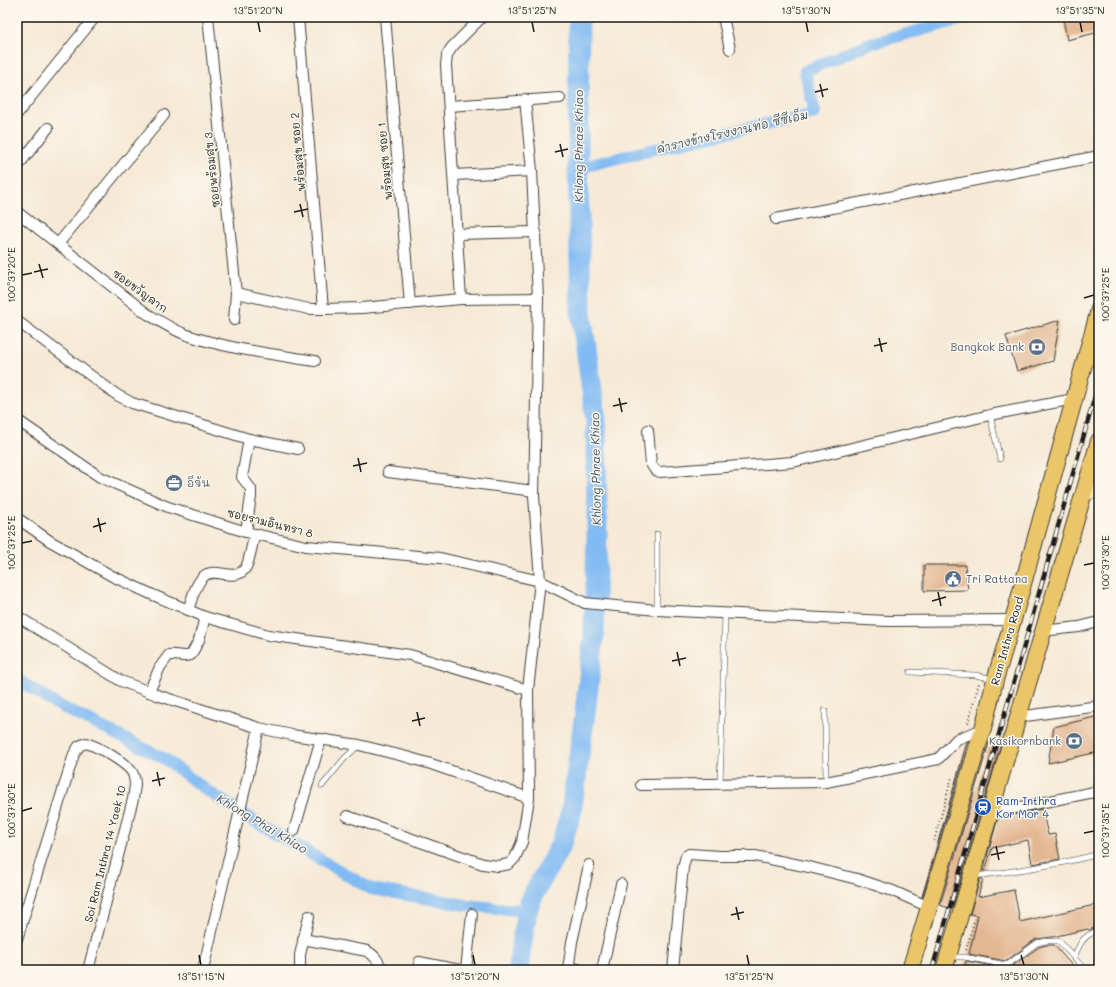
<svg xmlns="http://www.w3.org/2000/svg" width="1116" height="987" font-family="Mali,'Playpen Sans Thai',sans-serif">
<rect width="100%" height="100%" fill="#fbf7ec"/>
<filter id="ink" filterUnits="userSpaceOnUse"><feTurbulence type="fractalNoise" baseFrequency=".025" numOctaves="2"/><feDisplacementMap in="SourceGraphic" scale="8" xChannelSelector="R" yChannelSelector="G"/><feConvolveMatrix kernelMatrix="1 2 1 2 8 2 1 2 1" color-interpolation-filters="sRGB"/></filter>
<filter id="wash" filterUnits="userSpaceOnUse"><feTurbulence type="fractalNoise" baseFrequency=".012" numOctaves="4" result="noise"/><feDisplacementMap in="SourceGraphic" scale="16" xChannelSelector="R" yChannelSelector="G"/><feGaussianBlur stdDeviation="0.9" result="paint"/><feColorMatrix in="noise" values="0 0 0 0 0 0 0 0 0 0 0 0 0 0 0 0 0 1.4 0 .05"/><feComposite in="paint" operator="in"/></filter>
<g filter="url(#wash)">
<rect width="100%" height="100%" fill="#f6e9d5"/>
<g fill="none" stroke-linecap="round" stroke-linejoin="round">
<g stroke="#82bbf3" stroke-width="12">
<path d="M578 168 650 150 815 113 805 71 868 44 971 17"/>
<path d="M17 679 54 703 165 759 206 790 256 822 371 889 466 905 527 911"/>
</g>
<path stroke="#82bbf3" stroke-width="21" d="M518 970 521 946 527 911 531 899 561 844 571 813 585 713 594 633 597 537 596 420 581 312 578 168 579 17"/>
</g>
<g id="blocks">
<g fill="#e3b792">
<path d="M1069 17H1099V32L1067 40 1063 18Z"/>
<path d="M1060 320 1053 361 1017 371 1006 336Z"/>
<path d="M924 565H965L968 590 924 591Z"/>
<path d="M1099 716V752L1048 763 1054 727Z"/>
<path d="M969 741 922 897 967 742Z"/>
<path d="M989 743 1000 746 952 909 940 905Z"/>
<path d="M1042 809 1048 835 1055 834 1060 859 1032 864 1028 840 992 848 985 871H983L998 818Z"/>
<path d="M980 879H983L978 897 1014 890 1020 922 1099 904V926L1089 930 1088 929 1052 937 1036 939 1006 961 969 954 978 916 970 914Z"/>
<path d="M1046 945H1054L1076 970H964L966 961 1008 969 1039 947Z"/>
</g>
</g>
</g>
<g filter="url(#ink)">
<use href="#blocks" fill-opacity="0" stroke="#3d3b38" stroke-width="1"/>
<g fill="none" stroke-linecap="round" stroke-linejoin="round">
<g stroke="#3d3b38" stroke-width="6">
<g id="lane">
<path d="M990 415 1000 459"/>
<path d="M657 534V610"/>
<path d="M910 672 975 675 994 679"/>
<path d="M825 711 826 782"/>
<path d="M720 785 725 614"/>
<path d="M322 786 344 759 359 745"/>
<path d="M975 876C1017 871 1058 865 1099 854"/>
<path d="M950 957H964L1007 965 1037 943 1046 941H1059L1085 970"/>
<path d="M1074 958C1080 942 1083 936 1099 930"/>
</g>
</g>
<g stroke="#3d3b38" stroke-width="12">
<g id="street">
<path d="M208 17 236 293 234 320"/>
<path d="M298 17 323 309"/>
<path d="M385 17 410 304"/>
<path d="M723 17 730 49"/>
<path d="M449 106 560 98"/>
<path d="M17 114 95 17"/>
<path d="M17 167 48 128"/>
<path d="M454 175 532 171"/>
<path d="M17 212 146 313C159 321 173 330 187 335 228 349 272 354 315 361"/>
<path d="M776 219 1099 156"/>
<path d="M458 234 536 232"/>
<path d="M58 244 164 115"/>
<path d="M236 293 309 309H323L362 308 461 299 538 298"/>
<path d="M461 299 446 65 447 55 452 47 482 17"/>
<path d="M17 321 117 395 132 403 249 439 298 449"/>
<path d="M17 420 100 477 168 507 246 532 306 546 440 558 540 581 585 603 657 610 821 618 888 621 1013 620"/>
<path d="M648 430 651 464 655 470 660 472 793 462 990 415 1074 399"/>
<path d="M388 472 534 491"/>
<path d="M17 518 50 541 112 576 153 595 205 617 268 635 410 655 528 690"/>
<path d="M246 532 251 496V489L242 477 249 439"/>
<path d="M188 610C192 599 195 584 204 576 216 566 236 584 246 567 250 560 252 542 255 534"/>
<path d="M17 616 121 681 157 695 259 728 292 735 359 745 407 757 431 764 529 798"/>
<path d="M1042 631 1079 627 1099 622"/>
<path d="M149 692 160 667 169 655C177 654 184 658 191 655L199 640 205 617"/>
<path d="M1018 717 1099 706"/>
<path d="M641 785 826 782 938 759 957 739 983 729"/>
<path d="M990 813 1099 791"/>
<path d="M347 816 483 864 498 866 509 864 515 858 522 842 529 798 528 690 540 581 534 496 538 298 532 171 525 99"/>
<path d="M294 831 321 739"/>
<path d="M17 939 74 754 79 746 86 743C97 746 129 764 133 774 137 783 134 790 133 799L88 970"/>
<path d="M303 939 367 951C376 956 378 961 382 970"/>
<path d="M419 962 460 970"/>
<path d="M568 966 581 970"/>
<path d="M203 970 259 728"/>
<path d="M300 970V955L309 916"/>
<path d="M466 970 472 914"/>
<path d="M568 970 572 942 589 865"/>
<path d="M602 970 621 884"/>
<path d="M673 970 683 867 686 856 689 854 720 856H755L809 867 857 879 893 891 929 907"/>
</g>
</g>
<g stroke="#3d3b38" stroke-width="16">
<path id="secondary" d="M1083 493 1099 490"/>
</g>
<g stroke="#3d3b38" stroke-width="18">
<g id="primary">
<path d="M910 970 983 729 995 680 1013 620 1099 310"/>
<path d="M944 970 1099 441"/>
</g>
</g>
<g stroke="#3d3b38" stroke-width="2" stroke-dasharray="1 3" stroke-linecap="butt">
<path d="M968 723 979 683"/>
<path d="M934 841 952 777"/>
<path d="M966 950 975 918"/>
</g>
<use href="#lane" stroke="#fff" stroke-width="5"/>
<use href="#street" stroke="#fff" stroke-width="10"/>
<use href="#secondary" stroke="#f7e8c3" stroke-width="15"/>
<use href="#primary" stroke="#ebc669" stroke-width="16"/>
<g stroke="#1c1c1c" stroke-width="4.5">
<path id="rail" d="M932 970 1099 382"/>
</g>
<use href="#rail" stroke="#fbf7ec" stroke-width="3" stroke-dasharray="9" stroke-linecap="butt"/>
</g>
</g>
<path fill="none" stroke="#1c1c1c" stroke-width="1.5" d="M258 22 260 32M532 22 534 32M806 22 808 32M1080 22 1082 32M820 84 823 97M815 92 828 89M560 144 563 157M555 152 568 149M300 204 303 217M294 212 308 209M39 264 43 278M34 272 48 269M22 275 32 273M1084 298 1094 295M879 338 882 352M874 346 887 343M619 398 622 412M613 406 627 403M358 458 361 472M353 466 367 463M98 518 101 532M93 527 106 523M22 543 32 541M1084 565 1094 563M938 592 941 606M932 601 946 597M677 652 680 666M672 661 686 658M417 712 420 726M412 721 425 718M157 772 160 786M152 781 165 778M22 811 32 808M1084 833 1094 831M996 846 999 860M991 855 1005 852M736 907 739 920M731 915 744 912M199 955 201 965M473 955 475 965M747 955 749 965M1021 955 1024 965"/>
<defs>
<g id="bank-disc" transform="scale(0.9)"><circle r="9.5" fill="#5c6f8a" stroke="#fbf7ec"/><path d="M-6-4H6V4H-6ZM0-2.3a2.3 2.3 0 1 0 0 4.6a2.3 2.3 0 1 0 0-4.6Z" fill="#fff"/></g>
<g id="office-disc" transform="scale(0.9)"><circle r="9.5" fill="#5c6f8a" stroke="#fbf7ec"/><path d="M-6-3h4V-5.5h4V-3h4V5H-6ZM-1-4.5V-3h2v-1.5ZM-6 0V1H6V0Z" fill="#fff"/></g>
<g id="civic-disc" transform="scale(0.9)"><circle r="9.5" fill="#5c6f8a" stroke="#fbf7ec"/><path d="M-.6-6.5H3V-4.5H.6V-3L4-1V1h2V6H-6V1h2V-1L-.6-3ZM-1.2 2.5V6h2.4V2.5Z" fill="#fff"/></g>
<g id="station-disc" transform="scale(0.9)"><circle r="9.5" fill="#1a4fb4" stroke="#fbf7ec"/><path d="M-3-6H3Q5-6 5-4V2Q5 4 3 4L4.5 6H3L1.5 4h-3L-3 6H-4.5L-3 4Q-5 4-5 2V-4Q-5-6-3-6ZM-3.5-4v3h7v-3ZM-3.5 1v1.5H-2V1ZM2 1v1.5H3.5V1Z" fill="#fff"/></g>
</defs>
<g fill-rule="evenodd">
<use href="#bank-disc" x="1037" y="347"/>
<use href="#office-disc" x="174" y="483"/>
<use href="#civic-disc" x="953" y="579"/>
<use href="#bank-disc" x="1074" y="741"/>
<use href="#station-disc" x="983" y="807"/>
</g>
<g text-anchor="middle" stroke-width="3" stroke-linejoin="round" paint-order="stroke">
<g font-size="11" fill="#1c1c1c" stroke="#fbf7ec">
<text transform="translate(298 152) rotate(-95)" y="4">พร้อมสุข ซอย 2</text>
<text transform="translate(385 161) rotate(-95)" y="4">พร้อมสุข ซอย 1</text>
<text transform="translate(212 170) rotate(-96)" y="4">ซอยพร้อมสุข 3</text>
<text transform="translate(140 291) rotate(36)" y="4">ซอยขวัญลาก</text>
<text transform="translate(270 523) rotate(14)" y="4">ซอยรามอินทรา 8</text>
<text transform="translate(1007 641) rotate(-74)" y="4">Ram Inthra Road</text>
<text transform="translate(105 854) rotate(-76)" y="4">Soi Ram Inthra 14 Yaek 10</text>
</g>
<g font-size="11" fill="#4e5e75" stroke="#fbf7ec" text-anchor="end">
<text x="1024" y="351">Bangkok Bank</text>
<text x="187" y="487" text-anchor="start">อีจัน</text>
<text x="966" y="583" text-anchor="start">Tri Rattana</text>
<text x="1061" y="745">Kasikornbank</text>
</g>
<g font-size="11" fill="#164399" stroke="#fbf7ec" text-anchor="start">
<text x="996" y="805">Ram Inthra<tspan x="996" dy="13">Kor Mor 4</tspan></text>
</g>
<g font-size="12" font-style="italic" fill="#405467" stroke="#fbf7ec">
<text transform="translate(732 132) rotate(-13)" y="4">ลำรางข้างโรงงานท่อ ซีซีเอ็ม</text>
<text transform="translate(579 146) rotate(-90)" y="4">Khlong Phrae Khiao</text>
<text transform="translate(596 469) rotate(-91)" y="4">Khlong Phrae Khiao</text>
<text transform="translate(262 824) rotate(31)" y="4">Khlong Phai Khiao</text>
</g>
</g>
<rect width="1116" height="987" fill="none" stroke="#fbf7ec" stroke-width="44"/>
<rect x="22" y="22" width="1072" height="943" fill="none" stroke="#1c1c1c" stroke-width="1.5"/>
<g font-size="10" text-anchor="middle" fill="#1c1c1c">
<text x="258" y="14">13°51'20"N</text>
<text x="532" y="14">13°51'25"N</text>
<text x="806" y="14">13°51'30"N</text>
<text x="1080" y="14">13°51'35"N</text>
<text transform="translate(11 275) rotate(-90)" y="4">100°37'20"E</text>
<text transform="translate(1105 295) rotate(-90)" y="4">100°37'25"E</text>
<text transform="translate(11 543) rotate(-90)" y="4">100°37'25"E</text>
<text transform="translate(1105 563) rotate(-90)" y="4">100°37'30"E</text>
<text transform="translate(11 811) rotate(-90)" y="4">100°37'30"E</text>
<text transform="translate(1105 831) rotate(-90)" y="4">100°37'35"E</text>
<text x="201" y="980">13°51'15"N</text>
<text x="475" y="980">13°51'20"N</text>
<text x="749" y="980">13°51'25"N</text>
<text x="1024" y="980">13°51'30"N</text>
</g>
</svg>
